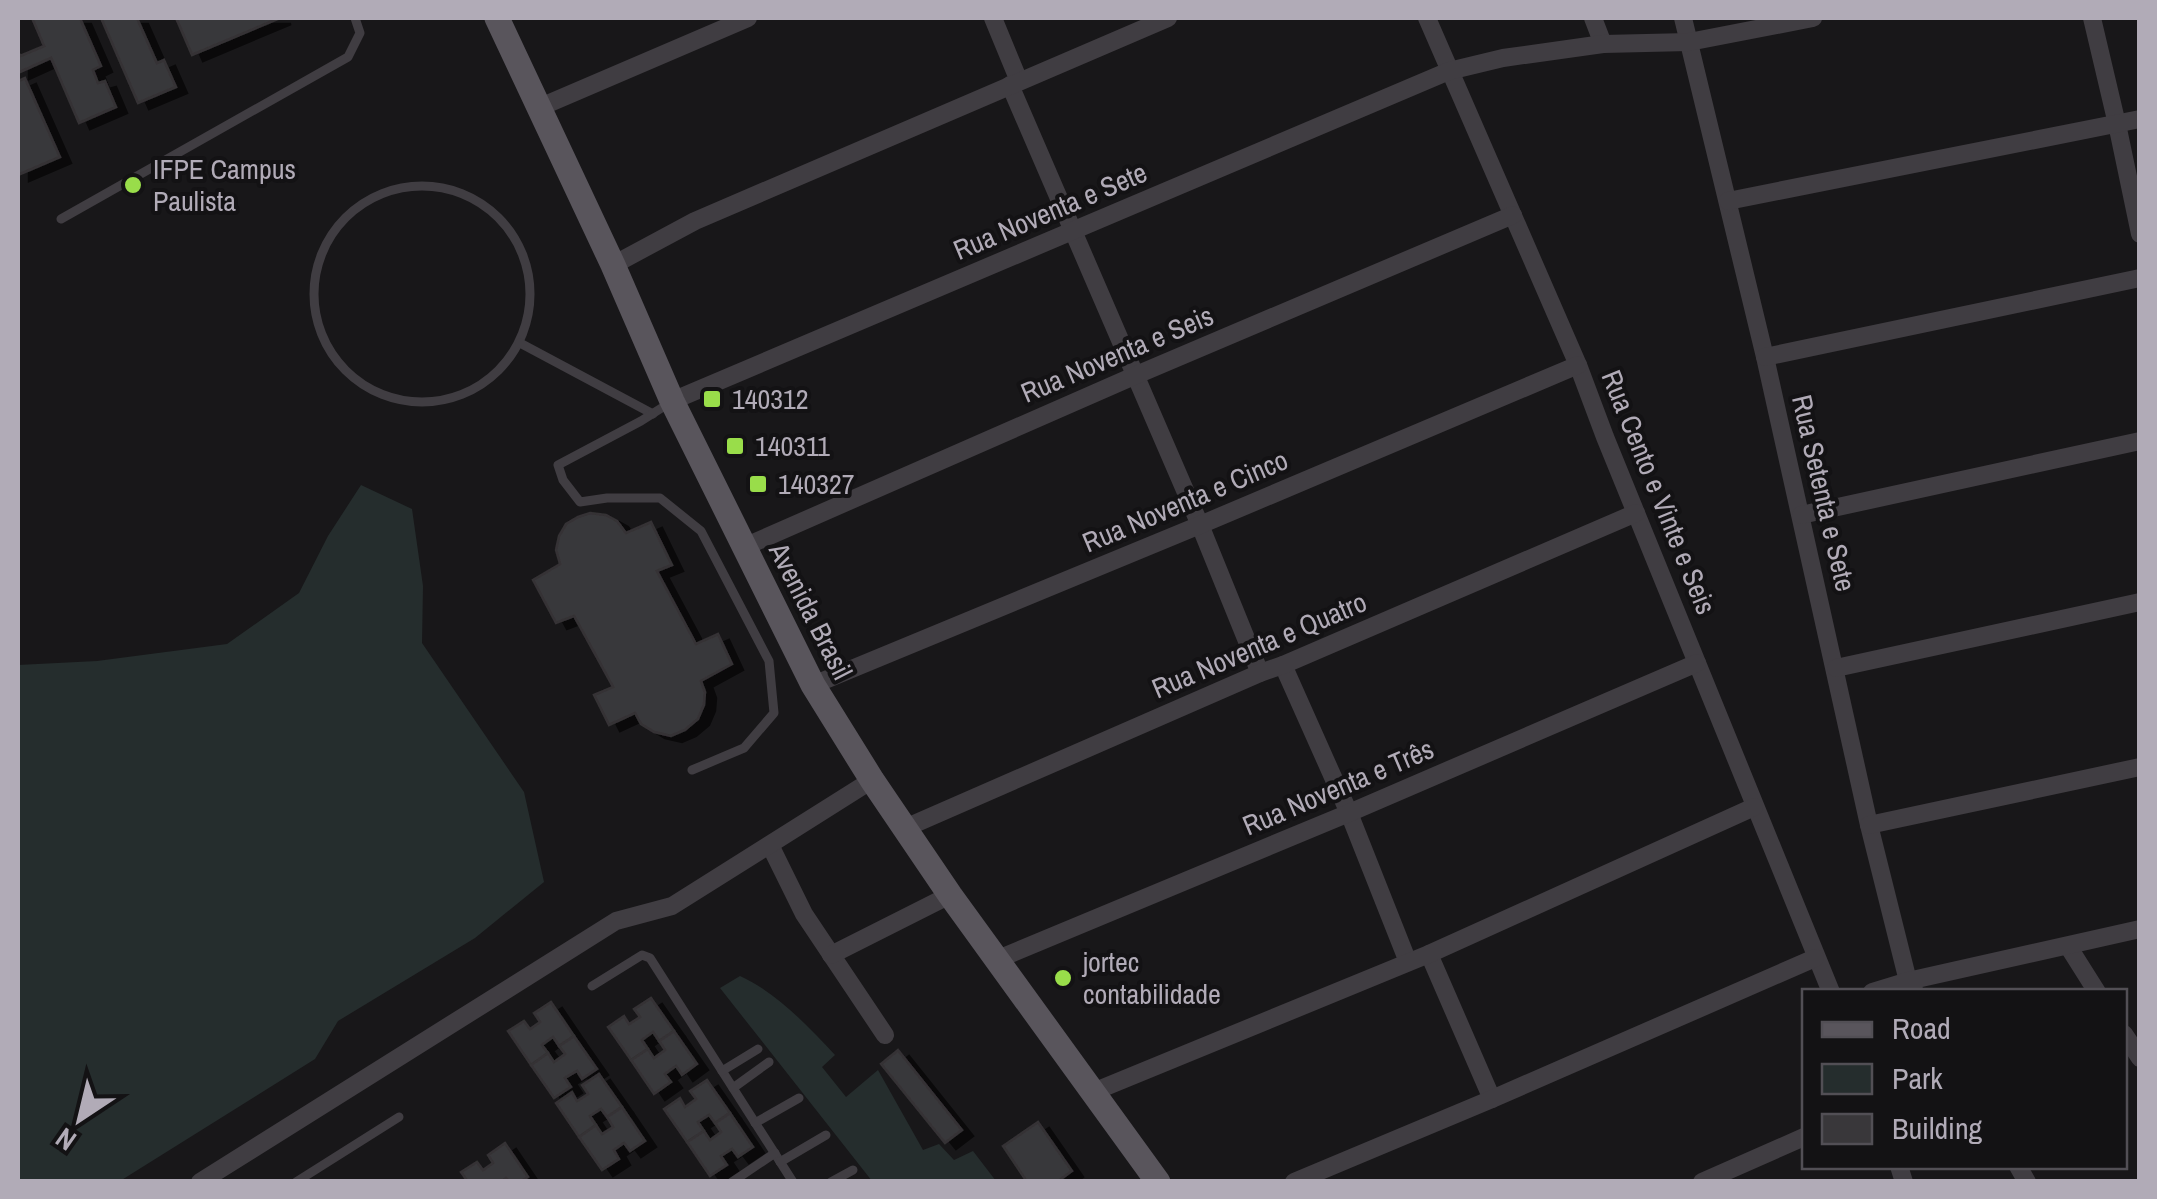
<svg xmlns="http://www.w3.org/2000/svg" width="2157" height="1199" font-family="'Archivo Narrow',sans-serif">
<defs>
<filter id="shadow"><feDropShadow dx="11" dy="6" stdDeviation="0" flood-color="#0009"/></filter>
</defs>
<rect width="100%" height="100%" fill="#181719"/>
<g fill="#252d2d">
<path d="M361 485 412 509 423 586 422 643 524 792 544 882 475 938 338 1021 315 1059 120 1181H18V665L97 661 227 644 299 593 328 536Z"/>
<path d="M740 976C776 992 808 1026 835 1055L822 1067 846 1097 878 1070 923 1150 939 1144 954 1160 973 1151 996 1181H872L720 988Z"/>
</g>
<g fill="#39373a" stroke="#343134" stroke-width="2.5" filter="url(#shadow)">
<path d="M32 18H80L101 66 93 70 98 83 105 81 116 107 79 123 51 58 18 73V51L20 56 44 46Z"/>
<path d="M101 18H137L157 63 164 60 176 87 138 103Z"/>
<path d="M176 18H280L192 55Z"/>
<path d="M25 78 60 157 18 175V81Z"/>
<path d="M590 513 606 515 617 521 626 533 651 522 672 565 657 571 696 644 718 634 732 664 701 681 705 692 704 705 698 719 685 730 671 736 654 732 641 724 635 713 609 725 594 695 613 687 574 616 556 623 533 580 560 564 556 550 559 536 566 524 578 517Z"/>
<path d="M651 998 674 1031 659 1041 653 1032 642 1040 648 1049 631 1060 608 1027 624 1016 629 1024 640 1017 634 1009Z"/>
<path d="M551 1002 574 1036 559 1046 553 1037 542 1045 548 1053 531 1065 508 1031 524 1021 530 1029 540 1022 534 1013Z"/>
<path d="M674 1031 697 1064 682 1075 676 1066 665 1074 671 1082 654 1094 631 1060 648 1049 654 1058 665 1050 659 1041Z"/>
<path d="M574 1036 597 1069 582 1079 577 1071 565 1078 571 1087 554 1098 531 1065 548 1053 554 1062 565 1054 559 1046Z"/>
<path d="M898 1050 962 1130 945 1143 881 1064Z"/>
<path d="M599 1074 622 1107 607 1117 601 1109 590 1116 596 1125 579 1137 556 1103 572 1092 577 1101 588 1094 582 1085Z"/>
<path d="M707 1080 730 1113 715 1123 709 1115 698 1122 704 1131 687 1142 664 1109 680 1098 685 1107 696 1099 690 1091Z"/>
<path d="M622 1107 645 1141 630 1151 624 1143 614 1150 619 1159 602 1170 579 1137 596 1125 602 1134 613 1127 607 1117Z"/>
<path d="M730 1113 753 1147 738 1157 732 1149 721 1156 727 1165 710 1176 687 1142 704 1131 710 1140 721 1132 715 1123Z"/>
<path d="M1038 1122 1072 1171 1057 1182H1027L1003 1146Z"/>
<path d="M505 1143 528 1177 520 1182H509L506 1178 501 1182H468L461 1172 477 1162 483 1170 493 1163 488 1155Z"/>
</g>
<g fill="none" stroke-linecap="round" stroke-linejoin="round">
<g stroke="#403d42" stroke-width="9">
<circle cx="422" cy="294" r="108"/>
<path d="M61 219 348 57 360 33 355 18"/>
<path d="M520 343 653 414"/>
<path d="M671 402 641 421 558 465 563 480 580 502 607 498H660L701 531 769 661 774 713 744 748 692 770"/>
<path d="M592 986 642 955 650 958 793 1182"/>
<path d="M722 1071 758 1049"/>
<path d="M733 1088 769 1062"/>
<path d="M755 1123 799 1098"/>
<path d="M780 1162 826 1135"/>
<path d="M296 1182 399 1117"/>
<path d="M732 1182 775 1153"/>
<path d="M831 1182 853 1170"/>
</g>
<g stroke="#403d42" stroke-width="18">
<path d="M993 18 1019 81"/>
<path d="M1427 18 1578 365 1605 437 1831 992"/>
<path d="M1593 18 1603 44"/>
<path d="M1683 18 1765 357 1869 825 1908 981 1915 992"/>
<path d="M2092 18 2117 124 2140 234"/>
<path d="M1010 85 1200 525 1260 673"/>
<path d="M538 108 748 18"/>
<path d="M1728 201 2140 119"/>
<path d="M613 265 695 221 1168 18"/>
<path d="M1765 357 2140 278"/>
<path d="M672 401 1449 71 1503 58 1603 44 1689 42 1813 18"/>
<path d="M1801 515 2140 441"/>
<path d="M744 547 1134 376 1513 215"/>
<path d="M1283 665 1349 813 1408 962"/>
<path d="M1836 668 2140 602"/>
<path d="M813 685 1200 525 1578 365"/>
<path d="M1869 825 2140 767"/>
<path d="M905 828 1260 673 1283 665 1636 513"/>
<path d="M770 845 804 914 885 1035"/>
<path d="M2068 946 2097 992"/>
<path d="M1429 954 1492 1099"/>
<path d="M831 955 950 895"/>
<path d="M998 959 1349 813 1697 663"/>
<path d="M1872 992 1908 981 2140 929"/>
<path d="M2124 1034 2140 1058"/>
<path d="M1093 1092 1429 954 1754 807"/>
<path d="M1899 1166 1904 1182"/>
<path d="M2018 1166 2027 1182"/>
<path d="M200 1182 616 921 672 906 872 780"/>
<path d="M1294 1182 1492 1099 1815 958"/>
<path d="M1702 1182 1804 1137"/>
</g>
<path stroke="#59555c" stroke-width="25" d="M497 18 613 265 672 401 813 685 872 780 950 895 1158 1182"/>
</g>
<g fill="#99dd4a" stroke="#131214" stroke-width="4">
<circle cx="133" cy="185" r="10"/>
<rect x="702" y="389" width="20" height="20" rx="5"/>
<rect x="725" y="436" width="20" height="20" rx="5"/>
<rect x="748" y="474" width="20" height="20" rx="5"/>
<circle cx="1063" cy="978" r="10"/>
</g>
<g text-anchor="middle" stroke-width="8" stroke-linejoin="round" paint-order="stroke">
<g font-size="28" fill="#b1abb7" stroke="#131214" text-anchor="start">
<text x="153" y="179">IFPE Campus<tspan x="153" dy="32">Paulista</tspan></text>
<text x="732" y="409">140312</text>
<text x="755" y="456">140311</text>
<text x="778" y="494">140327</text>
<text x="1083" y="972">jortec<tspan x="1083" dy="32">contabilidade</tspan></text>
</g>
<g font-size="28" fill="#b1abb7" stroke="#131214">
<text transform="translate(1050 211) rotate(-23)" y="10">Rua Noventa e Sete</text>
<text transform="translate(1117 354) rotate(-23)" y="10">Rua Noventa e Seis</text>
<text transform="translate(1659 492) rotate(68)" y="10">Rua Cento e Vinte e Seis</text>
<text transform="translate(1824 493) rotate(77)" y="10">Rua Setenta e Sete</text>
<text transform="translate(1185 501) rotate(-23)" y="10">Rua Noventa e Cinco</text>
<text transform="translate(811 611) rotate(63)" y="10">Avenida Brasil</text>
<text transform="translate(1259 645) rotate(-23)" y="10">Rua Noventa e Quatro</text>
<text transform="translate(1338 787) rotate(-23)" y="10">Rua Noventa e Três</text>
</g>
</g>
<rect width="2157" height="1199" fill="none" stroke="#b1abb7" stroke-width="40"/>
<rect x="1802" y="989" width="325" height="180" fill="#131214" stroke="#524f55" stroke-width="2.5"/>
<rect x="1822" y="1022" width="50" height="15" fill="#59555c" stroke="#524f55" stroke-width="2.5"/>
<text x="1892" y="1039" font-size="30" fill="#b1abb7">Road</text>
<rect x="1822" y="1064" width="50" height="30" fill="#252d2d" stroke="#524f55" stroke-width="2.5"/>
<text x="1892" y="1089" font-size="30" fill="#b1abb7">Park</text>
<rect x="1822" y="1114" width="50" height="30" fill="#39373a" stroke="#524f55" stroke-width="2.5"/>
<text x="1892" y="1139" font-size="30" fill="#b1abb7">Building</text>
<g transform="translate(80 1119) rotate(215)" stroke="#131214" stroke-width="8" paint-order="stroke">
<path d="M0-8L18 38L0 25L-18 38Z" fill="#b1abb7"/>
<text y="-15" font-size="28" font-weight="bold" text-anchor="middle" fill="#b1abb7">N</text>
</g>
</svg>
